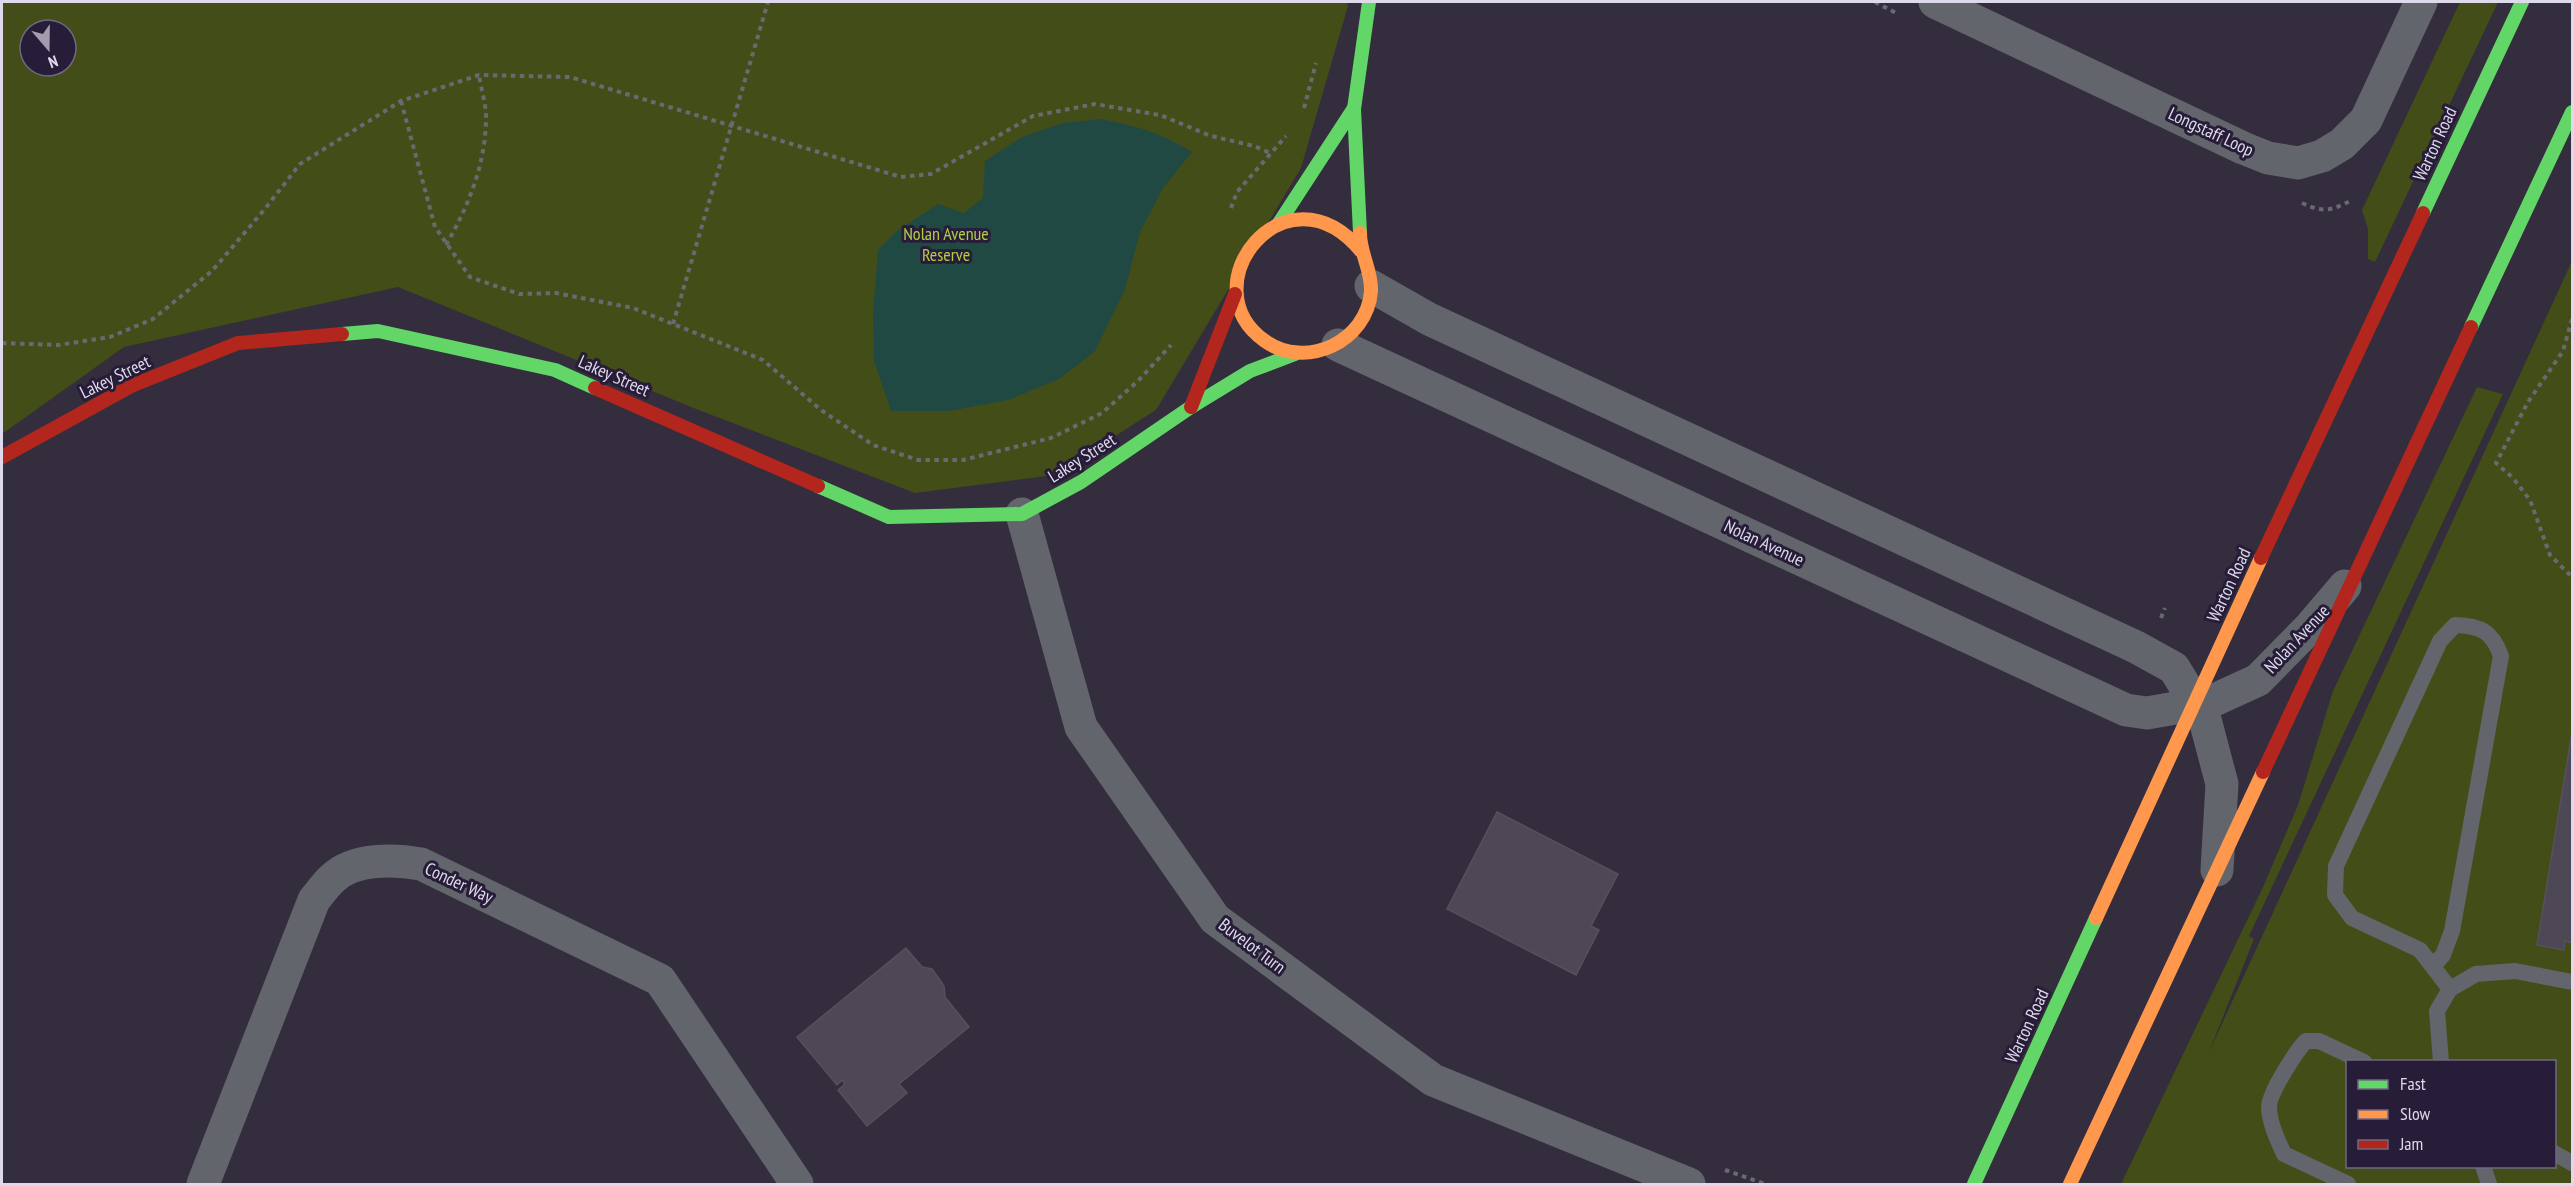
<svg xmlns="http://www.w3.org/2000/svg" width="2574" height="1186" font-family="'PT Sans Narrow',sans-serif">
<rect width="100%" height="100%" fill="#332d3d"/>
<g fill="#434d17" fill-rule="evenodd">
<path d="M2 2H1347L1348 6 1301 168 1156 410 1054 475 915 493 696 409 398 287 124 347 2 434ZM30 30H66V66H30Z"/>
<path d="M2460 2H2498L2375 262 2368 259V229L2362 210Z"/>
<path d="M2572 261V1184H2121L2263 887 2298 805 2333 691 2477 387 2503 394 2249 936 2254 939 2209 1052ZM2348 1062H2554V1166H2348Z"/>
</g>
<path fill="#204943" d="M1100 119C1136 126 1160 132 1192 152L1163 188 1140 232 1125 289 1095 351 1059 379 1008 400 949 411H891L874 361 873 314 878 250 897 231 938 204 964 213 983 198 985 161 1022 137 1063 123Z"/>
<g fill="#4e4755" stroke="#57505c" stroke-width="1.5">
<path d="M2572 732V943L2565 941 2564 950 2537 945Z"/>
<path d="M1497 812 1618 874 1591 926 1599 930 1576 975 1447 909Z"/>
<path d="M906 948 922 967 932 969 944 986 945 997 969 1027 899 1084 907 1093 867 1126 838 1090 845 1084 842 1080 837 1085 797 1037Z"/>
</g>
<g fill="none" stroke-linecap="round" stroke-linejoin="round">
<g stroke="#6a6972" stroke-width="4" stroke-dasharray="4.5 4.5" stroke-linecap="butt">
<path d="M1875 2 1896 13"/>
<path d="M401 101 435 227 470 277 519 294 556 293 633 308 763 360 821 410 873 445 918 460H963L1051 438 1102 413 1138 381 1171 345"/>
<path d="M1304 108 1316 63"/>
<path d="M2302 203C2323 213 2331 211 2352 200"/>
<path d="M1231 208 1237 192 1286 136"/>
<path d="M446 245C469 205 486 163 486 117 486 103 481 89 479 75"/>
<path d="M2572 319 2563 351 2528 402 2496 463 2513 478 2530 500 2550 555 2572 577"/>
<path d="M673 324 768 2"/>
<path d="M2 343 59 345 110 337 153 319 212 271 264 210 300 164 401 101 479 75 570 77 901 177 931 174 1033 116 1095 104 1160 115 1211 136 1254 146 1270 153"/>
<path d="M2161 618 2165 608"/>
<path d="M1725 1170 1765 1184"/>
</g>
<g stroke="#63656c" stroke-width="16">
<path d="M2433 966 2443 955 2452 931 2501 656C2492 631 2481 626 2455 625L2440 641 2336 866 2335 895 2352 918 2420 950 2450 989"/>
<path d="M2441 1062 2437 1011 2450 989 2476 974 2515 971 2572 982"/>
<path d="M2554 1153 2572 1163"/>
<path d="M2483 1166 2489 1184"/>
<path d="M2348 1184 2284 1154C2277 1139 2270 1124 2269 1108 2268 1095 2296 1051 2306 1041H2319L2364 1062"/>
</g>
<g stroke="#63656c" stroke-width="33">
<path d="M1935 2 2243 148 2268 158 2298 163 2322 156 2342 144 2366 120 2421 2"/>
<path d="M1371 286 1429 319 2136 647 2174 668 2196 704 2203 712 2222 784 2217 870"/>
<path d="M1338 345 2126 710 2147 713 2210 702 2258 680 2311 626 2345 586"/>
<path d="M1022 514 1081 727 1215 919 1433 1080 1689 1184"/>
<path d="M203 1184 314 900C320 893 326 884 333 878 354 858 394 859 421 864L660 980 797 1184"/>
</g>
<g stroke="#63d668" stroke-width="14">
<path d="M2423 213 2522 2"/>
<path d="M1279 223 1354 108"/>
<path d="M1360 233 1354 109 1369 2"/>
<path d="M2471 327 2572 112"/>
<path d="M342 334 378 331 555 370 595 388"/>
<path d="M818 486 889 517 1022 514 1081 482 1191 407 1250 371 1295 354"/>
<path d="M1974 1184 2096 918"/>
</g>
<g stroke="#ff974d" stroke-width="14">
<path d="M1360 233C1360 254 1372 271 1371 291 1367 342 1306 370 1265 341 1187 286 1286 161 1361 251"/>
<path d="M2096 918 2261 558"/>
<path d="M2070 1184 2263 772"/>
</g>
<g stroke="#b3261e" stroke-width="14">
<path d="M595 388 818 486"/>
<path d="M1191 407 1235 294"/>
<path d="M2 457 131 386 238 343 342 334"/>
<path d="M2261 558 2423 213"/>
<path d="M2263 772 2471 327"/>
</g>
</g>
<g text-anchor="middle" stroke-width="6" stroke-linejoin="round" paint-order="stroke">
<g font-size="18" fill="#ded9eb" stroke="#271d38">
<text transform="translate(2211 132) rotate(25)" y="6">Longstaff Loop</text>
<text transform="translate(2435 144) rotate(-65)" y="6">Warton Road</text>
<text transform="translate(614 376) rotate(24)" y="6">Lakey Street</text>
<text transform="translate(115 377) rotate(-26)" y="6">Lakey Street</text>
<text transform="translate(1082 458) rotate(-32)" y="6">Lakey Street</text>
<text transform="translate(1764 543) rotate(25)" y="6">Nolan Avenue</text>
<text transform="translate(2229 585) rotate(-65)" y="6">Warton Road</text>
<text transform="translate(2297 639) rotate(-47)" y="6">Nolan Avenue</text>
<text transform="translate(459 883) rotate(25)" y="6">Conder Way</text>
<text transform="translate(1252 946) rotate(37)" y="6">Buvelot Turn</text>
<text transform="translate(2027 1026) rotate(-65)" y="6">Warton Road</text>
</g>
<g font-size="18" fill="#b2cd46" stroke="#271d38">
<text x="946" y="240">Nolan Avenue<tspan x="946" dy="21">Reserve</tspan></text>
</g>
</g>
<rect width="2574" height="1186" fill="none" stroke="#ded9eb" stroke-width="6"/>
<rect x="2346" y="1060" width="210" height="108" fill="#271d38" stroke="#706880" stroke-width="1.5"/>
<rect x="2358" y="1080" width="30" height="9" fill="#63d668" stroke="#706880" stroke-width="1.5"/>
<text x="2400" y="1090" font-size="18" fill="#ded9eb">Fast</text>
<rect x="2358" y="1110" width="30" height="9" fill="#ff974d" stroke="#706880" stroke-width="1.5"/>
<text x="2400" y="1120" font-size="18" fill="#ded9eb">Slow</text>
<rect x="2358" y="1140" width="30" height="9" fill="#b3261e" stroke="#706880" stroke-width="1.5"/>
<text x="2400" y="1150" font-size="18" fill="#ded9eb">Jam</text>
<g transform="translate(48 48) rotate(160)"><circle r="28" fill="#271d38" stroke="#706880" stroke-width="1.5"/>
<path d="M0-4.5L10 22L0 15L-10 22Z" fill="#a29dae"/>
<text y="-9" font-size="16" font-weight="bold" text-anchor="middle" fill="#ded9eb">N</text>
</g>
</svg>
